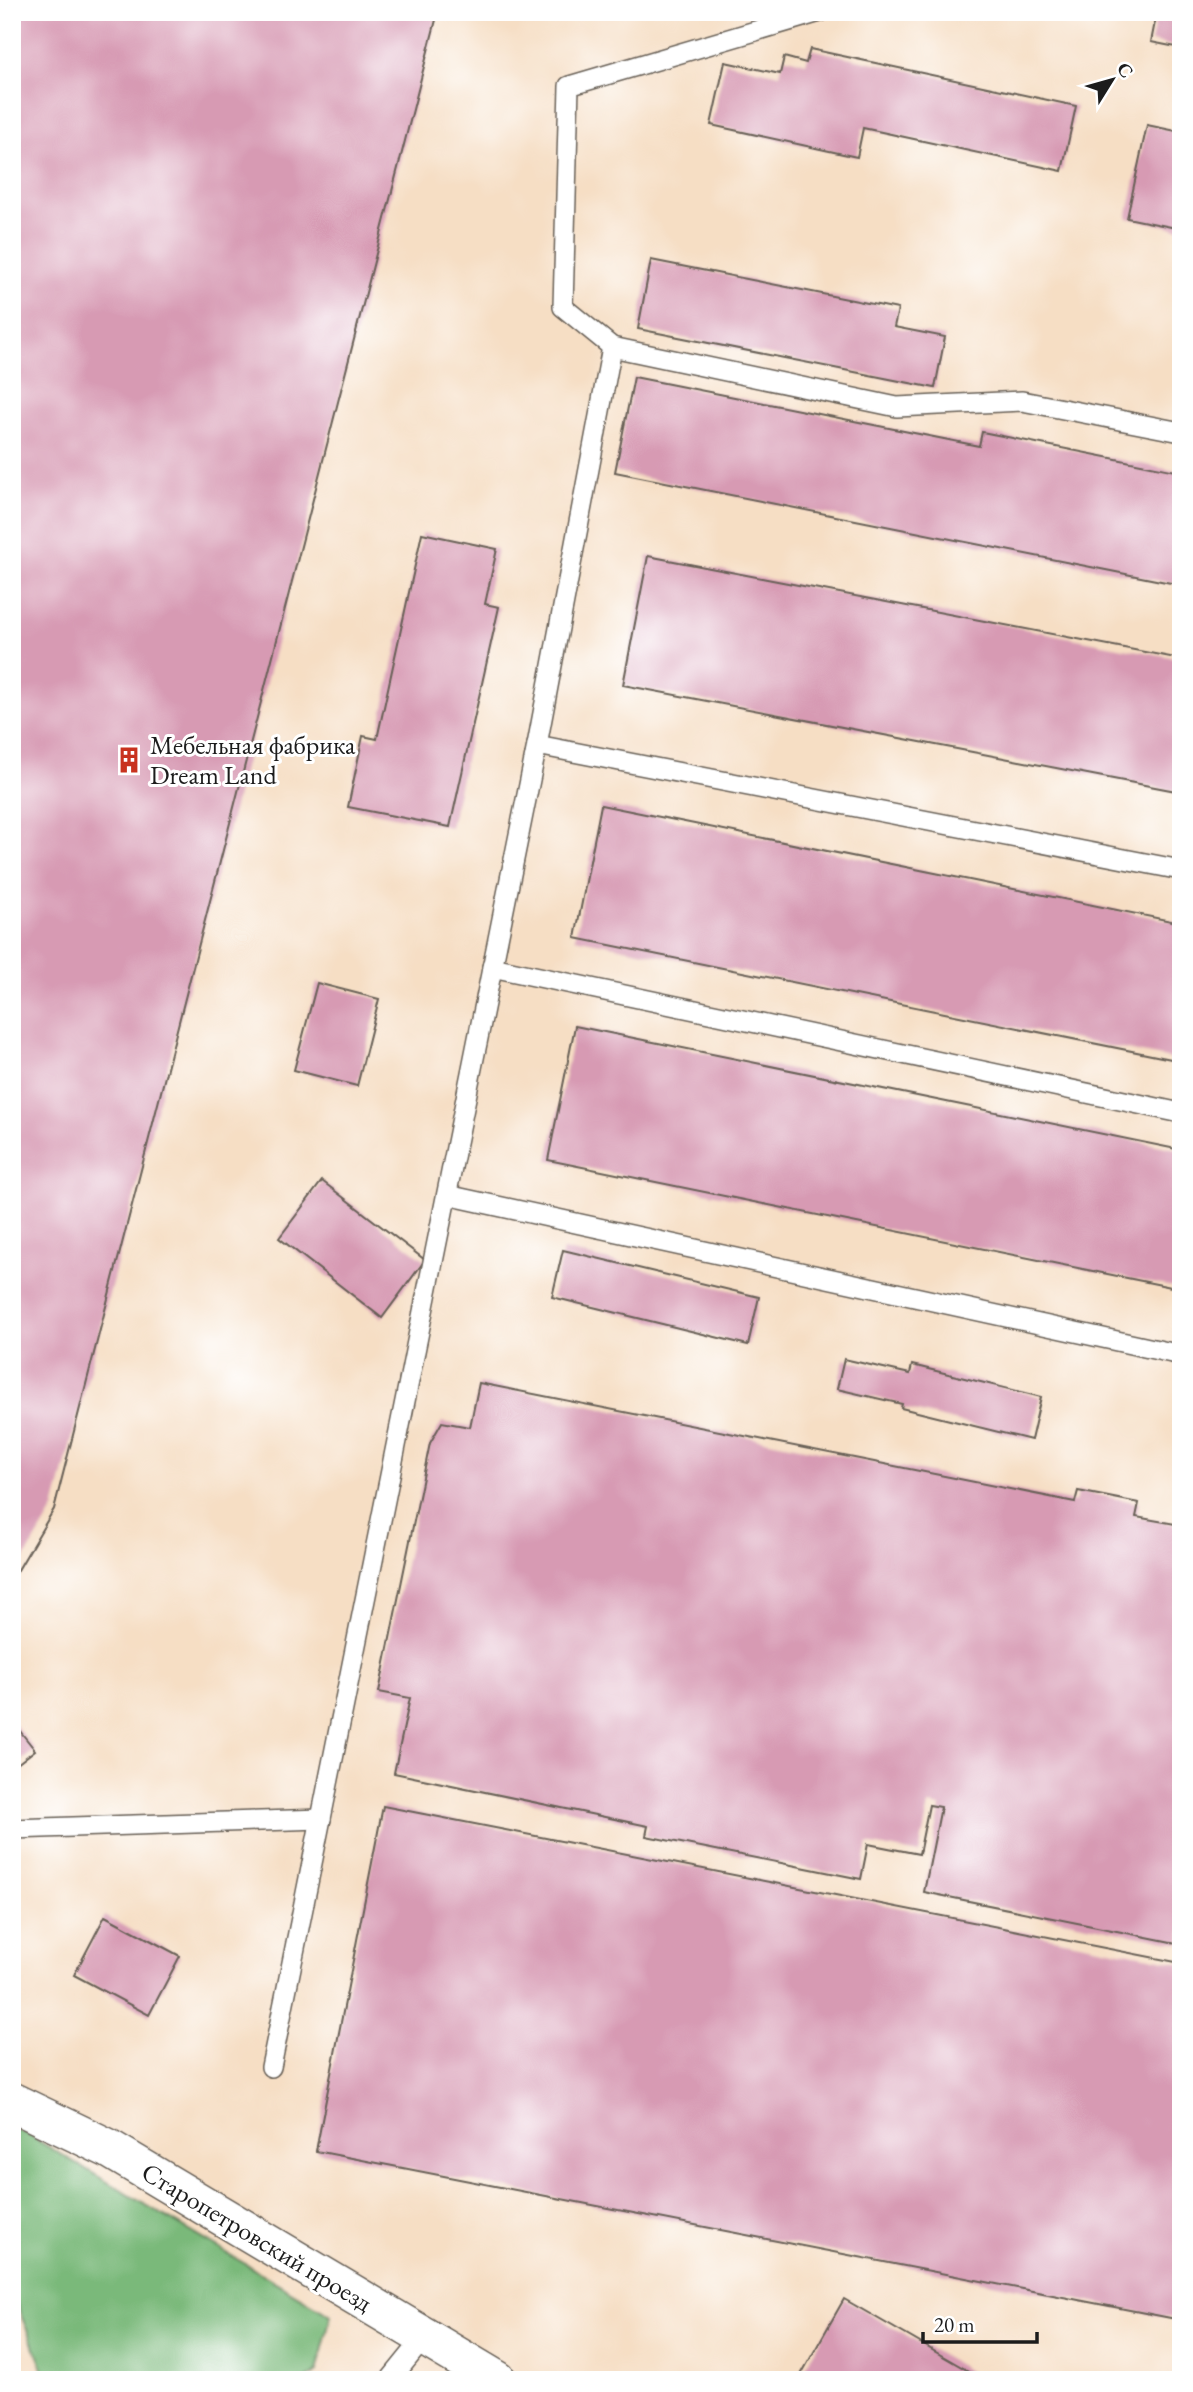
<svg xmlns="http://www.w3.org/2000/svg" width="1193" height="2392" font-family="'EB Garamond',serif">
<rect width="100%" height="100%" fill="#fff"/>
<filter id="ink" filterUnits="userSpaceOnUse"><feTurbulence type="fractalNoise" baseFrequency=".0143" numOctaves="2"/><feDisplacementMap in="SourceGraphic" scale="14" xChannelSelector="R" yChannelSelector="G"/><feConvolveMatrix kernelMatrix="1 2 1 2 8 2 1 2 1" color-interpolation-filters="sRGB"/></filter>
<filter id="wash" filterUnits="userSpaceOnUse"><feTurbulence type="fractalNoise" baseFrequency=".00686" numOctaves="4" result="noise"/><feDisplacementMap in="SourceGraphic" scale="28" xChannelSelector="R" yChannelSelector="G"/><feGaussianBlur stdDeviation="1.57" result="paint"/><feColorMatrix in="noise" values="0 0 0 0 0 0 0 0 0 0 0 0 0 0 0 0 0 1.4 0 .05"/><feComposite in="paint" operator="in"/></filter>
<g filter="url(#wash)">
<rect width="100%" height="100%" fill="#f6dec4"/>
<path fill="#7ab97a" stroke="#4b6a4b" stroke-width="2" d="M12 2129 25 2133 331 2315 317 2372 306 2380H48L12 2294Z"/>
<g id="blocks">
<g fill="#d79ab3">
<path d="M12 12H438L54 1509 12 1580Z"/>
<path d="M1157 12H1181V48L1151 42Z"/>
<path d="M810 49 1076 106 1062 171 863 128 857 157 711 125 725 62 780 74 784 57 806 63Z"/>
<path d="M1147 125 1181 132V229L1127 218Z"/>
<path d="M651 260 898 309 894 327 945 337 935 388 638 329Z"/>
<path d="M634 377 979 446 982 432 1181 472V585L615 472Z"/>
<path d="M422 533 497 549 485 604 499 607 450 827 348 807 363 736 377 739Z"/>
<path d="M648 556 1181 659V792L623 685Z"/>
<path d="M601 805 1181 923V1061L575 938Z"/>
<path d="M317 983 379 999 357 1086 294 1070Z"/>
<path d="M575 1026 1181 1150V1289L548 1160Z"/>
<path d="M322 1181 425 1260 382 1318 279 1238Z"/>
<path d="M563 1250 759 1297 748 1345 552 1297Z"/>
<path d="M844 1359 910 1374 912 1365 1041 1397 1031 1440 901 1408 902 1404 837 1389Z"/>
<path d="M479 1383 1075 1502 1078 1491 1139 1503 1136 1517 1181 1525V1944L924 1892 941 1807 929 1805 919 1854 868 1844 861 1879 646 1836 648 1826 394 1773 410 1698 379 1692 430 1443 442 1422 470 1427Z"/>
<path d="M12 1721 35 1750 12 1768Z"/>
<path d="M383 1806 1181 1963V2320L316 2151Z"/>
<path d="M105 1916 180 1956 149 2015 74 1975Z"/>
<path d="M844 2299 984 2380H798Z"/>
</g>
</g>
</g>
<g filter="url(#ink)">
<use href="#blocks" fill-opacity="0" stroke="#686057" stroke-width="2"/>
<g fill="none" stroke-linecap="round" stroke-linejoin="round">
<g stroke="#686057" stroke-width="22">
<g id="service">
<path d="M820 12 569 86 563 307 612 347 897 407 1022 401 1181 432"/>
<path d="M537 745 1181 870"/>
<path d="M492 967 1181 1113"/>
<path d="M447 1195 1181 1355"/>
<path d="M12 1829 321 1819"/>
<path d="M271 2067 537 745 612 347"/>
<path d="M390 2380 424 2338"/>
</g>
</g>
<g stroke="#686057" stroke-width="41">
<path id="tertiary" d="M12 2102 108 2148 497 2380"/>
</g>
<use href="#service" stroke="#fff" stroke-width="19"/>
<use href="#tertiary" stroke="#fff" stroke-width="38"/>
</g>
</g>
<defs>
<g id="building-bare" transform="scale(2.1)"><path d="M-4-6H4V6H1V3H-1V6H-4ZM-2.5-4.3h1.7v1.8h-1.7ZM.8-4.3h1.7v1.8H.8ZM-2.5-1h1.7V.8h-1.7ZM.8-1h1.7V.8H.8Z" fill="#c8321e" stroke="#fff" stroke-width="2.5" paint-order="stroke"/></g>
</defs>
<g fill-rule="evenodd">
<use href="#building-bare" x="129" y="760"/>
</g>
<g text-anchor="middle" stroke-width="6" stroke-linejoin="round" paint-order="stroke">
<g font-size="26" fill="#1c1c1c" stroke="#fff" text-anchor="start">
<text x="150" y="754">Мебельная фабрика<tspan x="150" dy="30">Dream Land</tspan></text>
</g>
<g font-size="26" fill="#1c1c1c" stroke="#fff">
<text transform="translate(257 2237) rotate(31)" y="9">Старопетровский проезд</text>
</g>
</g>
<rect width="1193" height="2392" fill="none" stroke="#fff" stroke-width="42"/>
<g transform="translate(1112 80) rotate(53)" stroke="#ffffff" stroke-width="5" paint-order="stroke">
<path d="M0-5L12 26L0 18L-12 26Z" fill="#1c1c1c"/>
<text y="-10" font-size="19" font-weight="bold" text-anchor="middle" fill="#1c1c1c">С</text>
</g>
<path d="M923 2332v10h114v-10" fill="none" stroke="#1c1c1c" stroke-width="3.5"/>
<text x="934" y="2332" font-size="21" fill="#1c1c1c" stroke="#ffffff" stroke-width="5" paint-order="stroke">20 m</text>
</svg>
